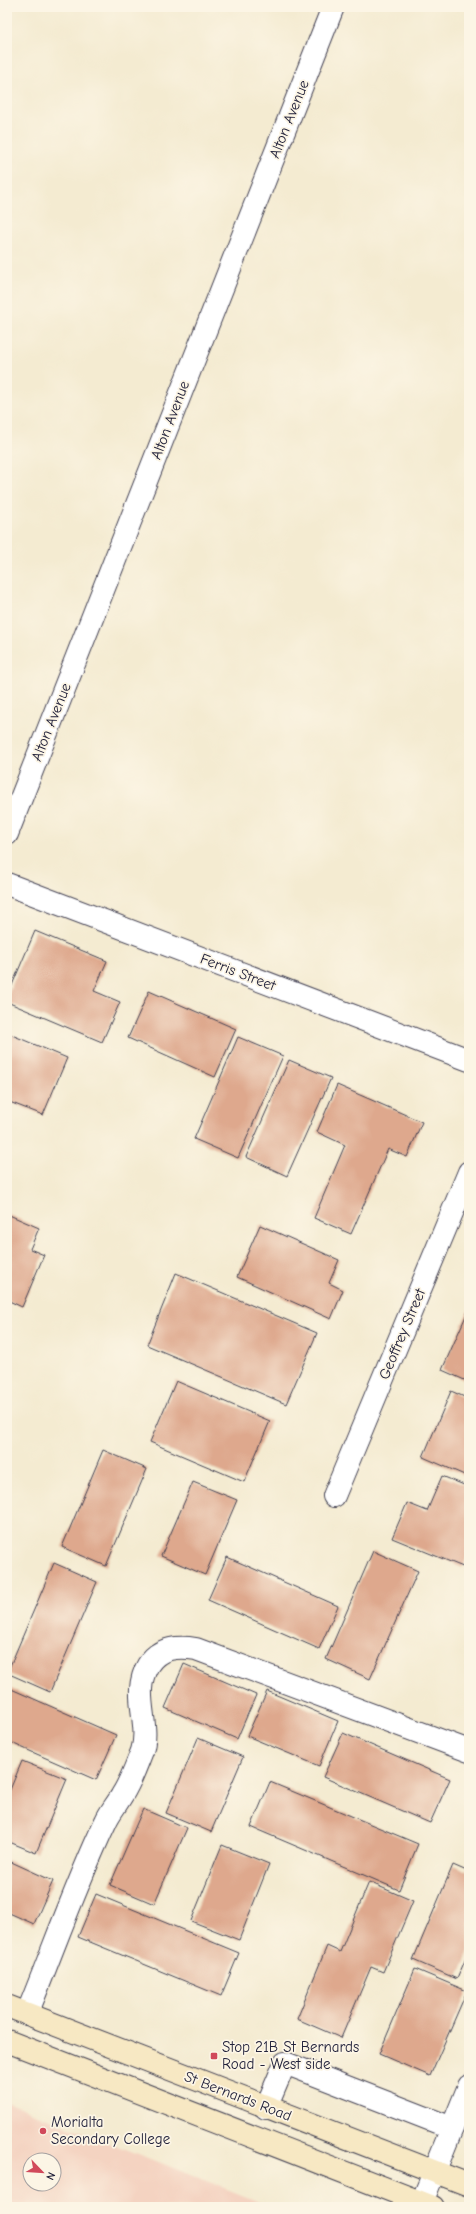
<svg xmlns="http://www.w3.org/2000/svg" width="476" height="2214" font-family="'Comic Neue',sans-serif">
<rect width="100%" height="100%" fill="#fcf5e5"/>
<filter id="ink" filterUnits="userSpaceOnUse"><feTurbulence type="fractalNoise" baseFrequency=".025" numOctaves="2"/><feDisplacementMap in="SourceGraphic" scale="8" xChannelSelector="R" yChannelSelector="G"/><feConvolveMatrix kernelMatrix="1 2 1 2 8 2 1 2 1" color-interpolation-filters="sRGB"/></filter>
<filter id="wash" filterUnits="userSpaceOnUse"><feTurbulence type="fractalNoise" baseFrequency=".012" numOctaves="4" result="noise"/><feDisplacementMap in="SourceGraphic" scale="16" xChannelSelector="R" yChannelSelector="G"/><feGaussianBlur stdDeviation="0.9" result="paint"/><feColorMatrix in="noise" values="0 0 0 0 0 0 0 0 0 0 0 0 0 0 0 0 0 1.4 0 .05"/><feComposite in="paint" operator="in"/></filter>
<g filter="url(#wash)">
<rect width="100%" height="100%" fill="#f4ebd1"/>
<path fill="#f4d3c1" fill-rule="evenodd" d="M7 2102 272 2207H7ZM30 2160H54V2184H30Z"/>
<g id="blocks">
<g fill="#dea88d">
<path d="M35 931 107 961 94 991 120 1002 102 1042 7 1002V997Z"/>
<path d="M149 991 236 1029 215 1077 128 1038Z"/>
<path d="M7 1033 67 1058 43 1115 7 1101Z"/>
<path d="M238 1037 283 1056 238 1158 194 1139Z"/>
<path d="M289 1060 331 1078 287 1176 246 1157Z"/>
<path d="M337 1085 422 1122 407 1157 388 1149 351 1234 314 1218 345 1145 317 1132Z"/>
<path d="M7 1214 39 1228 30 1249 44 1255 22 1307 7 1300Z"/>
<path d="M260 1225 339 1260 329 1283 343 1290 331 1319 237 1277Z"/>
<path d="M176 1273 317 1333 286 1404 147 1345Z"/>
<path d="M469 1309V1382L442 1370Z"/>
<path d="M176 1381 270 1421 244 1482 150 1442Z"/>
<path d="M451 1391 469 1399V1477L423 1457Z"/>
<path d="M103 1450 147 1469 106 1566 62 1547Z"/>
<path d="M442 1476 469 1487V1552L463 1567 392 1538 407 1503 427 1511Z"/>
<path d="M193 1482 237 1500 205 1575 161 1556Z"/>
<path d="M373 1551 418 1571 370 1679 326 1659Z"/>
<path d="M227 1557 338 1606 319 1649 208 1600Z"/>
<path d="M54 1563 97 1582 50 1692 7 1673Z"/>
<path d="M184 1664 256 1695 237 1739 165 1708Z"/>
<path d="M9 1688 116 1735 96 1780 7 1741V1694Z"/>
<path d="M267 1691 338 1721 319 1766 247 1736Z"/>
<path d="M343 1733 450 1779 430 1823 323 1777Z"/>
<path d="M198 1738 243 1757 211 1832 166 1813Z"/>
<path d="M22 1761 67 1779 36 1853 7 1841V1797Z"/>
<path d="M270 1782 418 1844 399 1890 251 1827Z"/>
<path d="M143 1809 187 1828 154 1904 110 1885Z"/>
<path d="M222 1845 269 1864 239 1940 191 1921Z"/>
<path d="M7 1860 53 1881 34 1924 7 1912Z"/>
<path d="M453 1865 469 1872V1951L457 1979 413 1960Z"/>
<path d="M369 1882 413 1901 383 1972 371 1967 341 2038 297 2019 327 1946 340 1952Z"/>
<path d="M96 1894 239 1953 221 1996 78 1937Z"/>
<path d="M415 1969 467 1991 430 2076 379 2054Z"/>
</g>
</g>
</g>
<g filter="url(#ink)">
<use href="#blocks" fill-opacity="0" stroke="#424052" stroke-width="1"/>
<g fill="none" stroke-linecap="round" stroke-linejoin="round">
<g stroke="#424052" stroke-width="24">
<g id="minor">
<path d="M7 834 333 7"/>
<path d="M7 884 469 1060"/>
<path d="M334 1496 469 1172"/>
<path d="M27 2014C53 1950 76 1884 106 1821 110 1812 117 1804 122 1795 131 1781 136 1766 142 1751 151 1723 131 1694 148 1665 159 1647 178 1646 196 1649L469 1751"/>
<path d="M266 2108 285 2063 452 2128"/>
<path d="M420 2207 469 2086"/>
</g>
</g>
<g stroke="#424052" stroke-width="24">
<g id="secondary">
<path d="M7 2006 469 2185"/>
<path d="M7 2041 433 2207"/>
</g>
</g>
<use href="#minor" stroke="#fff" stroke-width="22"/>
<use href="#secondary" stroke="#f7e8c3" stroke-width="22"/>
</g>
</g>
<g fill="#d1495b" stroke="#fcf5e5" stroke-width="1.5">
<rect x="210" y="2052" width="8" height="8" rx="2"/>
<circle cx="43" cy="2131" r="4"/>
</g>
<g text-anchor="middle" stroke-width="3.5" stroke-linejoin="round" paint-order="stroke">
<g font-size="15" fill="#22223b" stroke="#fcf5e5">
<text transform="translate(289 119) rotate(-68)" y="5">Alton Avenue</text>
<text transform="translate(170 420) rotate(-69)" y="5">Alton Avenue</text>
<text transform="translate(51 722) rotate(-68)" y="5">Alton Avenue</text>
<text transform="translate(238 972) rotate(21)" y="5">Ferris Street</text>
<text transform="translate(402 1334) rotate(-67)" y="5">Geoffrey Street</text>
<text transform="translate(238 2096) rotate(21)" y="5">St Bernards Road</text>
</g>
<g font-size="15" fill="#22223b" stroke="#fcf5e5" text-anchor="start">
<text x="222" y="2052">Stop 21B St Bernards<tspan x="222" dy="17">Road - West side</tspan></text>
<text x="51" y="2127">Morialta<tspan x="51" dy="17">Secondary College</tspan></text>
</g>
</g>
<rect width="476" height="2214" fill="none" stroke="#fcf5e5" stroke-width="24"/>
<g transform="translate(42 2172) rotate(115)"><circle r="19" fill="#fcf5e5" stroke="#a5a1a1"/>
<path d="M0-3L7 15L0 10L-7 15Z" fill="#d1495b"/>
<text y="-6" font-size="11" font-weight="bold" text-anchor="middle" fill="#22223b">N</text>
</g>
</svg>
